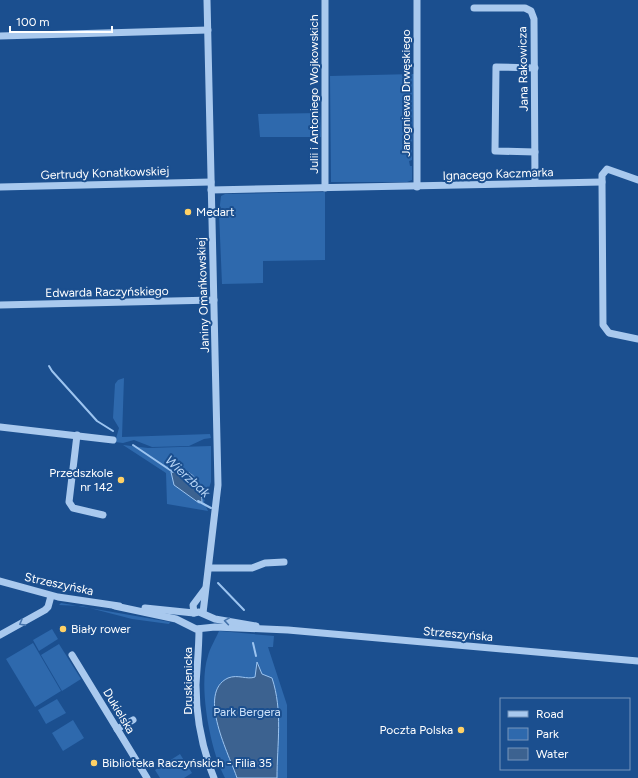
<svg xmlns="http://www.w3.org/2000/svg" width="638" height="778" font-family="Figtree,sans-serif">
<rect width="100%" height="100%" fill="#1b4f8f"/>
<g fill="#2e69ad">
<path d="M414 74 412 160 409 161 410 166H412V180L407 182H331L330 76Z"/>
<path d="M320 113 321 137H260L258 114Z"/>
<path d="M325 192V260L263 261V283L222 284 219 213 221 196 225 194Z"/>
<path d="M124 378 122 437 210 434 211 438 204 439 189 446 152 447 134 440 123 443 115 442 119 428 113 418 115 384 118 380Z"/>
<path d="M123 445 148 448 211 446V482L204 502 208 511 167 504 166 473Z"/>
<path d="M61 603 170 622 169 624 132 619 82 606 59 605Z"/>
<path d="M52 629 58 639 39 651 33 640Z"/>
<path d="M219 631 274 636 273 647H268L287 705V778H225L223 774C210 747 198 685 208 656 209 650 217 636 219 631Z"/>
<path d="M33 643 61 691 35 707 6 659Z"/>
<path d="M59 644 81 679 62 691 41 655Z"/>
<path d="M57 699 66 713 46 724 38 710Z"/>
<path d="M73 720 84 738 63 751 52 733Z"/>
<path d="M180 754 192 773 184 778H160L155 770Z"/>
</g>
<g fill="#3c6290" stroke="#9cc4f0">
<path d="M175 469C195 470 201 483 202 502L199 503 174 485 171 472Z"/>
<path d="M257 662 262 674 272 678C283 711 277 744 277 778H237C230 756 196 693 228 678 238 674 247 680 255 677Z"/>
</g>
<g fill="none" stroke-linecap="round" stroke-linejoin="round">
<g stroke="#9cc4f0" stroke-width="2">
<path d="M49 366 52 371 97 421 113 431"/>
<path d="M133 445 173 472"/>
<path d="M198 501 211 508"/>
<path d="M218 583 244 610"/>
<path d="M253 643 256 656"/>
</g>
<g stroke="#a9c9ee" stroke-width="7">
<path d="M417 0V187"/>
<path d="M474 8H525L531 11 534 19 535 183"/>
<path d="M0 36 208 30"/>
<path d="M535 68 496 67 495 151 535 152"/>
<path d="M638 180 607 169 602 175V182L603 325 609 333 638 339"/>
<path d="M0 187 211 182"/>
<path d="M325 188V0"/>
<path d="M211 190 602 182"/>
<path d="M0 305 214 300"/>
<path d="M0 427 113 440"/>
<path d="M77 435 69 502 73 508 103 515"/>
<path d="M209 568H252L265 563 284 562"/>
<path d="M0 581 58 597 119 606"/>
<path d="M115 606 176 619 196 629 215 627 288 630 638 661"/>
<path d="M145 608 194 613 199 612 215 619 256 626"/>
<path d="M194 613 193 605 205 589"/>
<path d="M203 613 218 485 207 0"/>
<path d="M199 629C199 648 197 666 196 685 196 716 202 748 214 778"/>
<path d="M0 635 45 610 48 607 51 596"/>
<path d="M72 655 147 778"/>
<path d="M117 729 133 720"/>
</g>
</g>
<defs><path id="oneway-chevron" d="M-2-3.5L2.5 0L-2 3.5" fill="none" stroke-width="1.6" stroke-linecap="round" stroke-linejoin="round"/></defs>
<g stroke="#4674ac">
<use href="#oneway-chevron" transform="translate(227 621) rotate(-171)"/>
<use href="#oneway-chevron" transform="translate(22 623) rotate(151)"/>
</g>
<g fill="#ffd166" stroke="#1b4f8f" stroke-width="1.5">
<circle cx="188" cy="212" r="4"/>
<circle cx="121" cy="480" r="4"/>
<circle cx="63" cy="629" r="4"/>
<circle cx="461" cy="730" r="4"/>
<circle cx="94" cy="763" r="4"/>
</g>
<g text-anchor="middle" stroke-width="4" stroke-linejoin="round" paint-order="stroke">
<g font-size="12" fill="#fff" stroke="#1b4f8f">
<text transform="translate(523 69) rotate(-91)" y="4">Jana Rakowicza</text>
<text transform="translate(406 93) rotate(-90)" y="4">Jarogniewa Drwęskiego</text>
<text transform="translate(314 94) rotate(-90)" y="4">Julii i Antoniego Wojkowskich</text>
<text transform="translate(105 173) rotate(-2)" y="4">Gertrudy Konatkowskiej</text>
<text transform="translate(498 174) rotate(-2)" y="4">Ignacego Kaczmarka</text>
<text transform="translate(107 292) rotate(-1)" y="4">Edwarda Raczyńskiego</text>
<text transform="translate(203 295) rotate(-92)" y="4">Janiny Omańkowskiej</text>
<text transform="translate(59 584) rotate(12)" y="4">Strzeszyńska</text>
<text transform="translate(458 634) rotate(5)" y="4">Strzeszyńska</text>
<text transform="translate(188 681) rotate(-90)" y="4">Druskienicka</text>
<text transform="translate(119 711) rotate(59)" y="4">Dukielska</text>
</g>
<g font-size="12" fill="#fff" stroke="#1b4f8f" text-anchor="start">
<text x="196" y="216">Medart</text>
<text x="113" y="477" text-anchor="end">Przedszkole<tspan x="113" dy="14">nr 142</tspan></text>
<text x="71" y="633">Biały rower</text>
<text x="453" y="734" text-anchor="end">Poczta Polska</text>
<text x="102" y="767">Biblioteka Raczyńskich - Filia 35</text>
</g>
<g font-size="12" fill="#cfe3fa" stroke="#1b4f8f">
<text x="247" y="716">Park Bergera</text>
</g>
<g font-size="13" font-style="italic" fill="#b5d3f5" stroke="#1b4f8f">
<text transform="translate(188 476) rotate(42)" y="5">Wierzbak</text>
</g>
</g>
<rect x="500" y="698" width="130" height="72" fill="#1b4f8f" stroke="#7695bc"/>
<rect x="508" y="711" width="20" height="6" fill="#a9c9ee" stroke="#7695bc"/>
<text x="536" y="718" font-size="12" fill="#ffffff">Road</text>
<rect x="508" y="728" width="20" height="12" fill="#2e69ad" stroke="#7695bc"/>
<text x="536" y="738" font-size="12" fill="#ffffff">Park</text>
<rect x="508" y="748" width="20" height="12" fill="#3c6290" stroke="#7695bc"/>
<text x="536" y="758" font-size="12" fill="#ffffff">Water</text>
<path d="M10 26v6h102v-6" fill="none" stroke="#ffffff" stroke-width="2"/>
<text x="16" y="26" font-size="12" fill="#ffffff" stroke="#1b4f8f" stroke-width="3" paint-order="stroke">100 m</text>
</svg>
